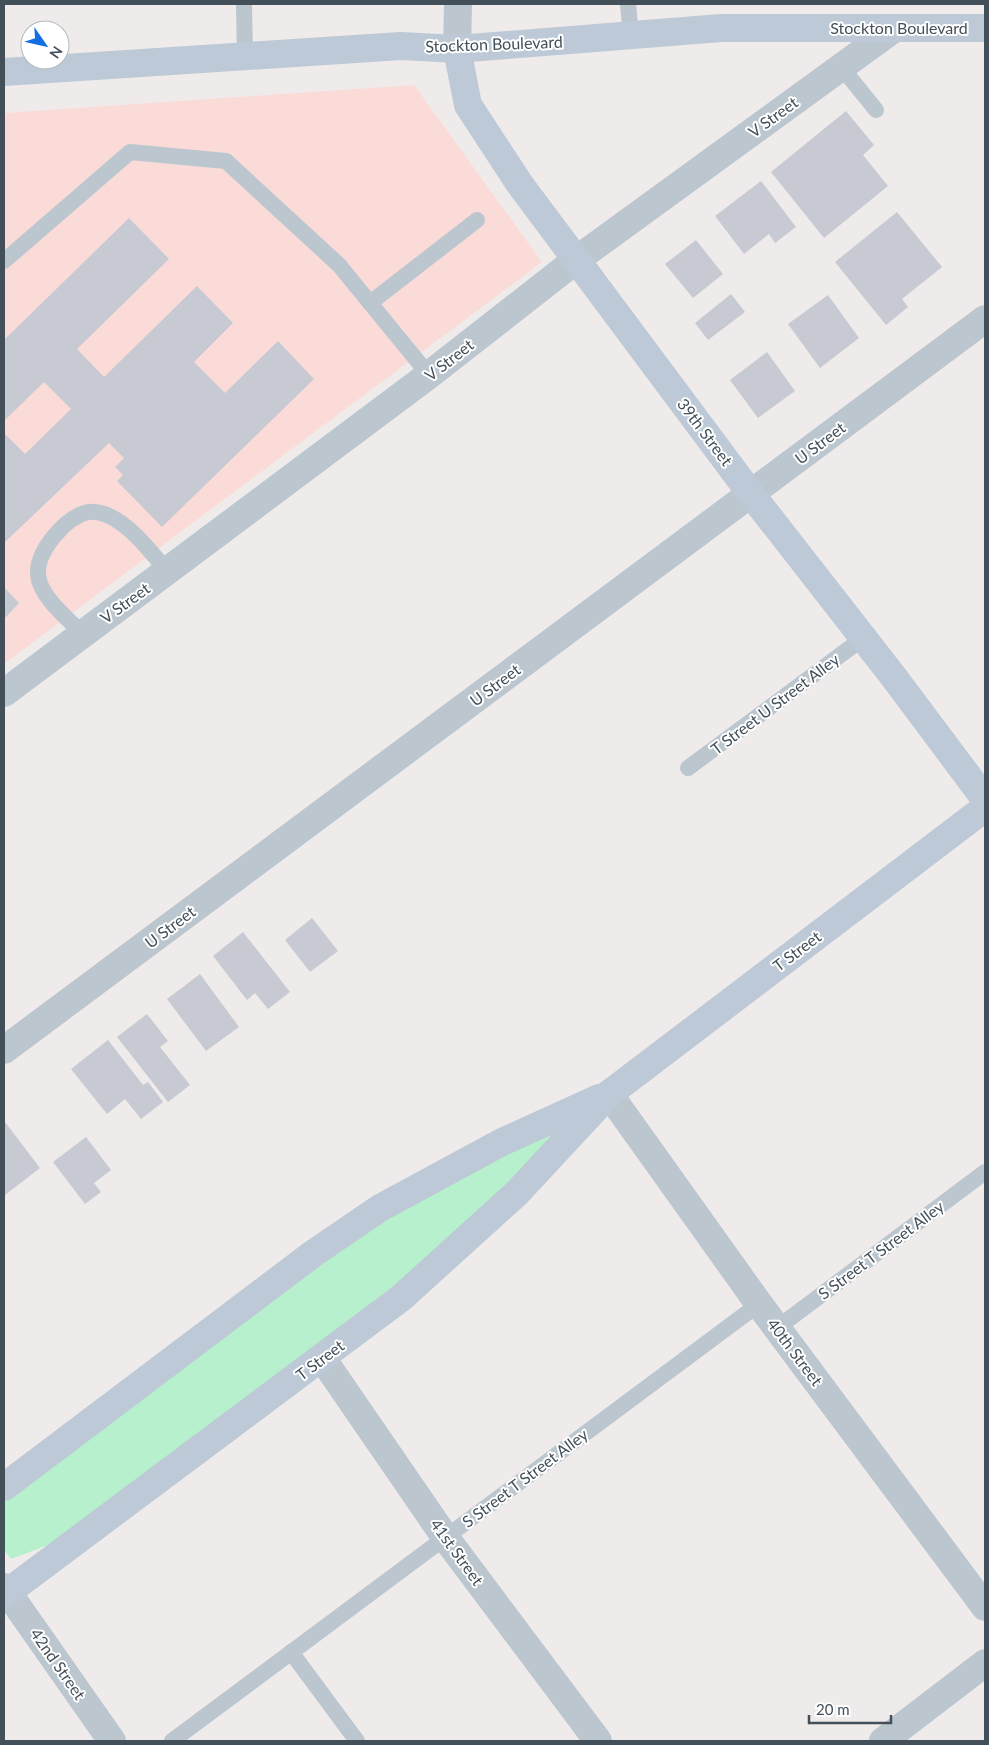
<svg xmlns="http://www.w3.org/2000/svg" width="989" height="1745" font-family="Lato,sans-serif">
<rect width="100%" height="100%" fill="#efebeb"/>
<path fill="#fbdbd8" d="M414 85 542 262 4 664V113Z"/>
<path fill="#b6f0cc" d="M571 1117 447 1246 64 1539 11 1559 4 1550V1498L390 1214Z"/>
<g fill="#c7cad2">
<path d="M846 111 874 145 863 155 888 186 824 238 771 172Z"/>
<path d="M761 181 796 227 775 243 769 234 744 254 715 216Z"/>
<path d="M897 212 942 267 902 299 908 307 886 325 835 262Z"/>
<path d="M129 218 169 259 77 349 104 377 197 286 233 323 194 362 225 393 278 341 314 379 162 527 117 481 123 475 115 467 124 458 109 443 4 543V433L25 454 71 409 44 382 4 421V340Z"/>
<path d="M696 240 723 274 693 298 665 264Z"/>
<path d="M731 294 745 312 708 340 695 323Z"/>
<path d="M828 295 859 338 820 368 788 324Z"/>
<path d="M767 352 795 391 758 418 730 380Z"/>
<path d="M4 587 19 603 4 619Z"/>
<path d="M312 918 338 951 310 972 285 940Z"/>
<path d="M243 932 290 992 268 1009 255 993 247 1000 213 956Z"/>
<path d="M200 974 239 1027 206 1051 167 999Z"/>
<path d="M147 1014 168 1041 160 1047 190 1085 168 1102 117 1037Z"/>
<path d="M108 1040 143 1085 148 1082 163 1102 141 1119 125 1099 107 1114 71 1069Z"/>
<path d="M5 1122 40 1168 5 1195 4 1123Z"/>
<path d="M86 1137 111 1170 94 1183 101 1192 85 1204 53 1162Z"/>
</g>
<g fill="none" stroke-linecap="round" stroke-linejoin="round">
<g stroke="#bbc6cf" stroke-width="16">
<path d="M244 4 245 57"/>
<path d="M628 4 631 36"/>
<path d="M842 68 876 110"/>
<path d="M4 261 130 152 226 161 339 265 429 375"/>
<path d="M370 303 477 220"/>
<path d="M83 634C68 619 39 596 38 574 37 550 66 517 88 512 93 511 103 513 107 515 132 526 150 551 168 572"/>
<path d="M688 768 862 639"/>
<path d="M777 1328 985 1172"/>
<path d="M291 1652 357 1741"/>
<path d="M172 1741 759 1304"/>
</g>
<g stroke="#bbc6cf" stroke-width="28">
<path d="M457 49 458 4"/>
<path d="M4 693 429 375 576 260 895 28"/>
<path d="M4 1050 985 319"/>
<path d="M609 1094 759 1304 985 1607"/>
<path d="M322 1358 445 1537 598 1741"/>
<path d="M4 1587 112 1741"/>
<path d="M883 1741 985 1663"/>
</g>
<g stroke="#bdc9d6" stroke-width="28">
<path d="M457 49 468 105 519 183 751 494 893 676 985 799"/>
<path d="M4 72 401 46 457 49 721 28H985"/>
<path d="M4 1487 314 1253 380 1208 502 1142 599 1098"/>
<path d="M4 1595 401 1298 517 1193 609 1094 985 808"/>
</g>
</g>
<g text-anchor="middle" stroke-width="4" stroke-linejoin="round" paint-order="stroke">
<g font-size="16" fill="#434f59" stroke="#fff">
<text x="899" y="34">Stockton Boulevard</text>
<text transform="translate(494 44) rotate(-2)" y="6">Stockton Boulevard</text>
<text transform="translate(773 117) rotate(-36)" y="6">V Street</text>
<text transform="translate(449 360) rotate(-38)" y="6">V Street</text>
<text transform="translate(705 432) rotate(53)" y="6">39th Street</text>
<text transform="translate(820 443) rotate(-37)" y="6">U Street</text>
<text transform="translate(125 603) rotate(-36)" y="6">V Street</text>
<text transform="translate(495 685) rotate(-37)" y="6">U Street</text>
<text transform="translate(775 704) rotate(-37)" y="6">T Street U Street Alley</text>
<text transform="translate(170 927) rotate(-37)" y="6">U Street</text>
<text transform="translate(797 951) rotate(-37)" y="6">T Street</text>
<text transform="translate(881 1250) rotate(-37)" y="6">S Street T Street Alley</text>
<text transform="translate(795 1352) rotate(53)" y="6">40th Street</text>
<text transform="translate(320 1360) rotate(-37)" y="6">T Street</text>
<text transform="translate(525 1478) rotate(-37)" y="6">S Street T Street Alley</text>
<text transform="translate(457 1552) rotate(54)" y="6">41st Street</text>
<text transform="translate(58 1664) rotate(55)" y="6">42nd Street</text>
</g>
</g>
<rect width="989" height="1745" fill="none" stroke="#434f59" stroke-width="10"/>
<g transform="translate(45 45) rotate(124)"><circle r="24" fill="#ffffff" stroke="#b4b9bd"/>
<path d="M0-4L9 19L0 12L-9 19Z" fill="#116ee3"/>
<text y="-8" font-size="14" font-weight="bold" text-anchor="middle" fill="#434f59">N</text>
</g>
<path d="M809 1715v8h82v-8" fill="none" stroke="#434f59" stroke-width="2.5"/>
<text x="816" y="1715" font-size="15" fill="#434f59" stroke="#ffffff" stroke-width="4" paint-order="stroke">20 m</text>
</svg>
